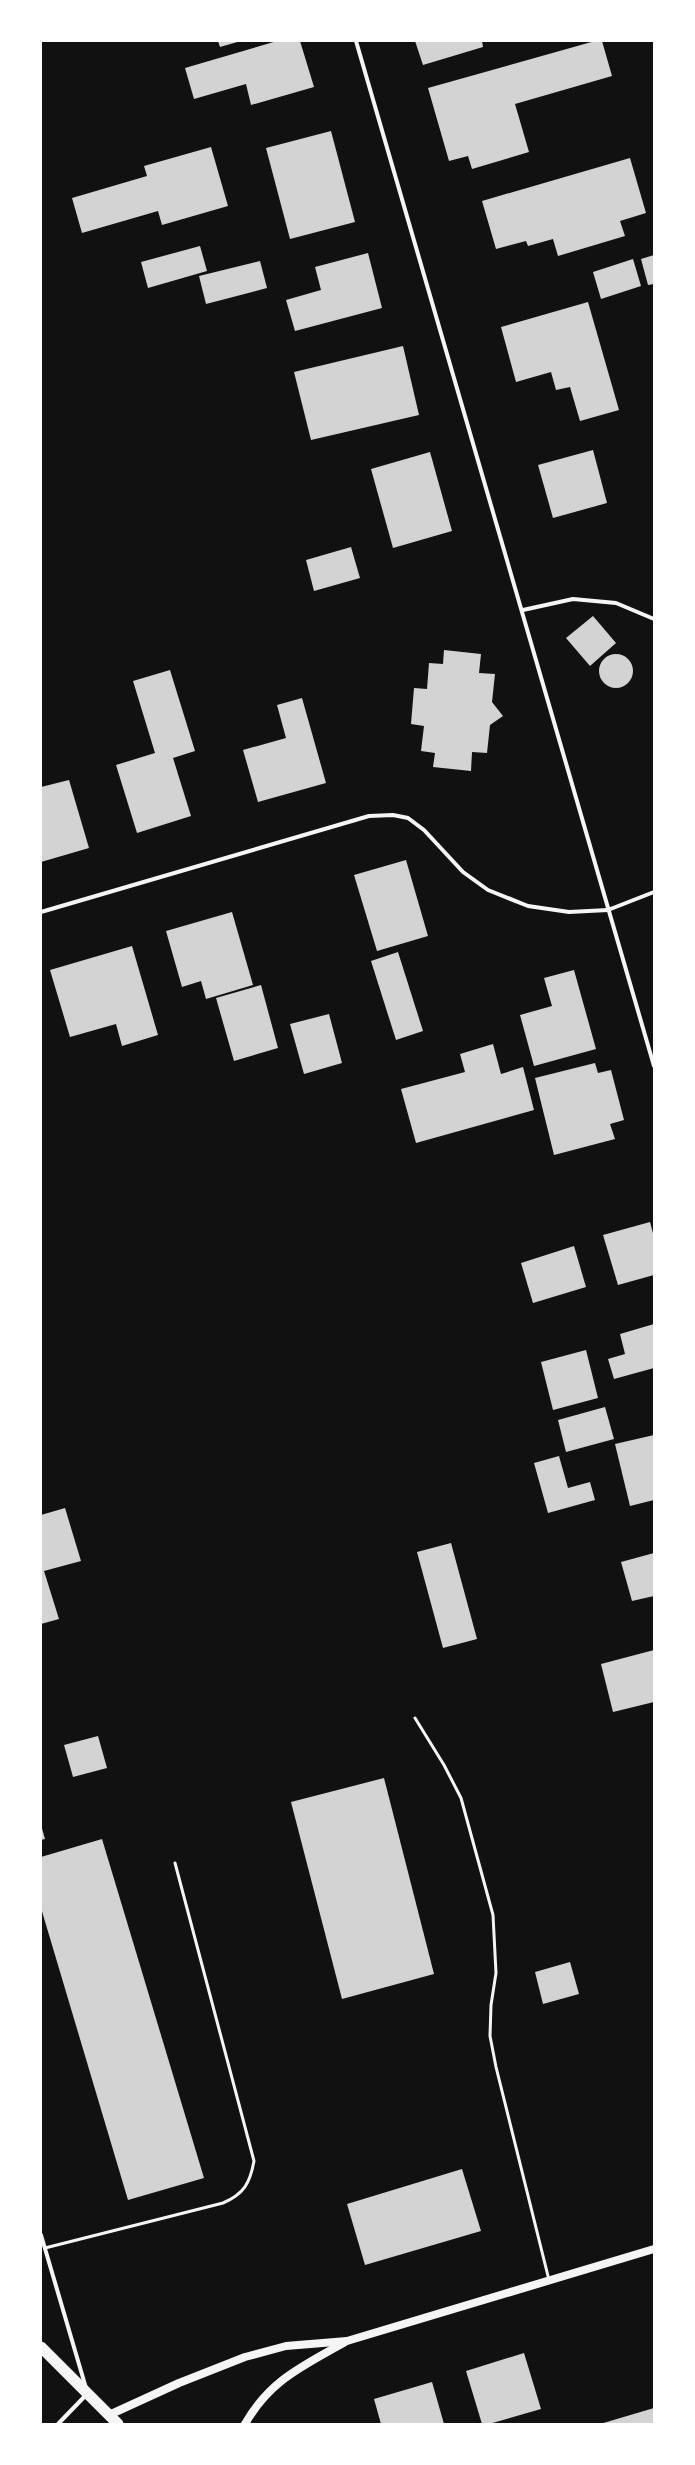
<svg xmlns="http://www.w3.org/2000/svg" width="695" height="2465" font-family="'Noto Sans',sans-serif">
<rect width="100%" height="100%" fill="#111"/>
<g fill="#d3d3d3">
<path d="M218 41H241L220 47Z"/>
<path d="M277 41H300L314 87 251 105 246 84 194 99 185 68Z"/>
<path d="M415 41H482L483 47 423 65Z"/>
<path d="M595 41H602L612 76 515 104 529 152 472 169 468 156 449 161 428 88Z"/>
<path d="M331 131 355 222 290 239 266 148Z"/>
<path d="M211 147 228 206 162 225 158 211 82 233 72 198 147 176 144 166Z"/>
<path d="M630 158 646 213 620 221 625 236 558 256 553 239 528 246 526 241 496 249 482 201Z"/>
<path d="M200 246 207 271 148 288 141 262Z"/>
<path d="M368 253 382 308 295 331 286 300 321 290 315 267Z"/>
<path d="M654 255V284L648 285 641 259Z"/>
<path d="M633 259 641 286 601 299 593 272Z"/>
<path d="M260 261 267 288 206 304 199 276Z"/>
<path d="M588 302 619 410 580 421 570 387 556 390 551 372 516 382 501 327Z"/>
<path d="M403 346 419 415 311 440 294 372Z"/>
<path d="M593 450 607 503 553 518 538 465Z"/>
<path d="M430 452 452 531 393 548 371 469Z"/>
<path d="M351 547 360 578 314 591 306 560Z"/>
<path d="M593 616 616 643 590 666 566 638Z"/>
<path d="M444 650 481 654 479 673 495 674 492 702 503 716 490 725 487 753 472 752 471 771 433 767 435 753 421 751 424 726 411 724 414 688 427 689 429 663 443 664Z"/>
<circle cx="616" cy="671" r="17"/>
<path d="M170 670 195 751 173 758 191 816 137 833 116 765 155 753 133 681Z"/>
<path d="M302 698 326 783 258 802 243 750 286 738 277 705Z"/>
<path d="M69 780 89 848 41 862V787Z"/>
<path d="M406 860 428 936 377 951 354 875Z"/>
<path d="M232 912 253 985 206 999 201 981 182 987 166 931Z"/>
<path d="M132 946 158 1035 122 1046 116 1024 70 1037 50 970Z"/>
<path d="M398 952 423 1031 396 1040 371 961Z"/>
<path d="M574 970 596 1049 534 1066 520 1015 552 1006 544 978Z"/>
<path d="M261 985 278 1048 234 1061 216 998Z"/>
<path d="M329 1014 342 1063 304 1074 290 1024Z"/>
<path d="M493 1044 501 1074 523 1067 534 1110 416 1143 401 1089 465 1072 460 1054Z"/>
<path d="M595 1063 598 1073 611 1070 624 1120 610 1124 615 1139 554 1155 535 1078Z"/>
<path d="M650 1222 654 1237V1275L618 1285 603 1235Z"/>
<path d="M574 1246 586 1287 533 1303 521 1263Z"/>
<path d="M654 1324V1368L614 1379 608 1359 625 1354 620 1334Z"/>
<path d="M586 1350 598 1398 553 1410 541 1362Z"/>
<path d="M605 1407 614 1439 566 1452 558 1420Z"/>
<path d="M654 1435V1500L630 1506 615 1444Z"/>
<path d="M559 1456 568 1488 590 1482 595 1500 548 1513 534 1463Z"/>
<path d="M65 1508 81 1561 44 1571 59 1619 41 1624V1515Z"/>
<path d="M451 1543 477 1639 443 1648 417 1552Z"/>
<path d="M654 1553V1596L632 1601 621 1562Z"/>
<path d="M654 1650V1702L613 1712 601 1664Z"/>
<path d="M98 1736 107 1768 73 1777 64 1745Z"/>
<path d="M384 1778 434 1974 342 1999 291 1802Z"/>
<path d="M41 1825 45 1839 41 1840Z"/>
<path d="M102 1839 204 2178 128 2200 41 1908V1857Z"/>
<path d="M570 1962 579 1994 543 2004 535 1972Z"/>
<path d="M462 2169 481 2231 365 2265 347 2204Z"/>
<path d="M524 2353 541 2409 489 2424H482L466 2371Z"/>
<path d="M432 2382 444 2424H381L374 2399Z"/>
<path d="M654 2408V2424H600Z"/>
</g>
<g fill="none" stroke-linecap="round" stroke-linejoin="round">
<g stroke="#f5f5f5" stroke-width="3">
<path d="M415 1718 444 1765 461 1798 493 1915 496 1973 491 2005 490 2036 496 2067 549 2280"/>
<path d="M45 2248 223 2203C244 2194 250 2183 254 2161L175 1863"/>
</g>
<g stroke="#f5f5f5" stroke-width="4">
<path d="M356 41 654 1066"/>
<path d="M523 610 573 599 616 603 654 619"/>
<path d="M41 912 369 816 393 815 408 818 424 830 463 872 488 890 528 906 569 912 608 910 654 892"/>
<path d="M41 2235 86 2388"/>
<path d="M58 2424 87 2394"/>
</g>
<g stroke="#f5f5f5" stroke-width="8">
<path d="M109 2415 179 2383 245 2357 286 2346 347 2341 654 2249"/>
<path d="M245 2424C270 2380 303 2366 345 2342"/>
</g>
<path stroke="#f5f5f5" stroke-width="11" d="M41 2347 118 2424"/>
</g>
<rect width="695" height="2465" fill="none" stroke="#ffffff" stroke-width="84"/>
</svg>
